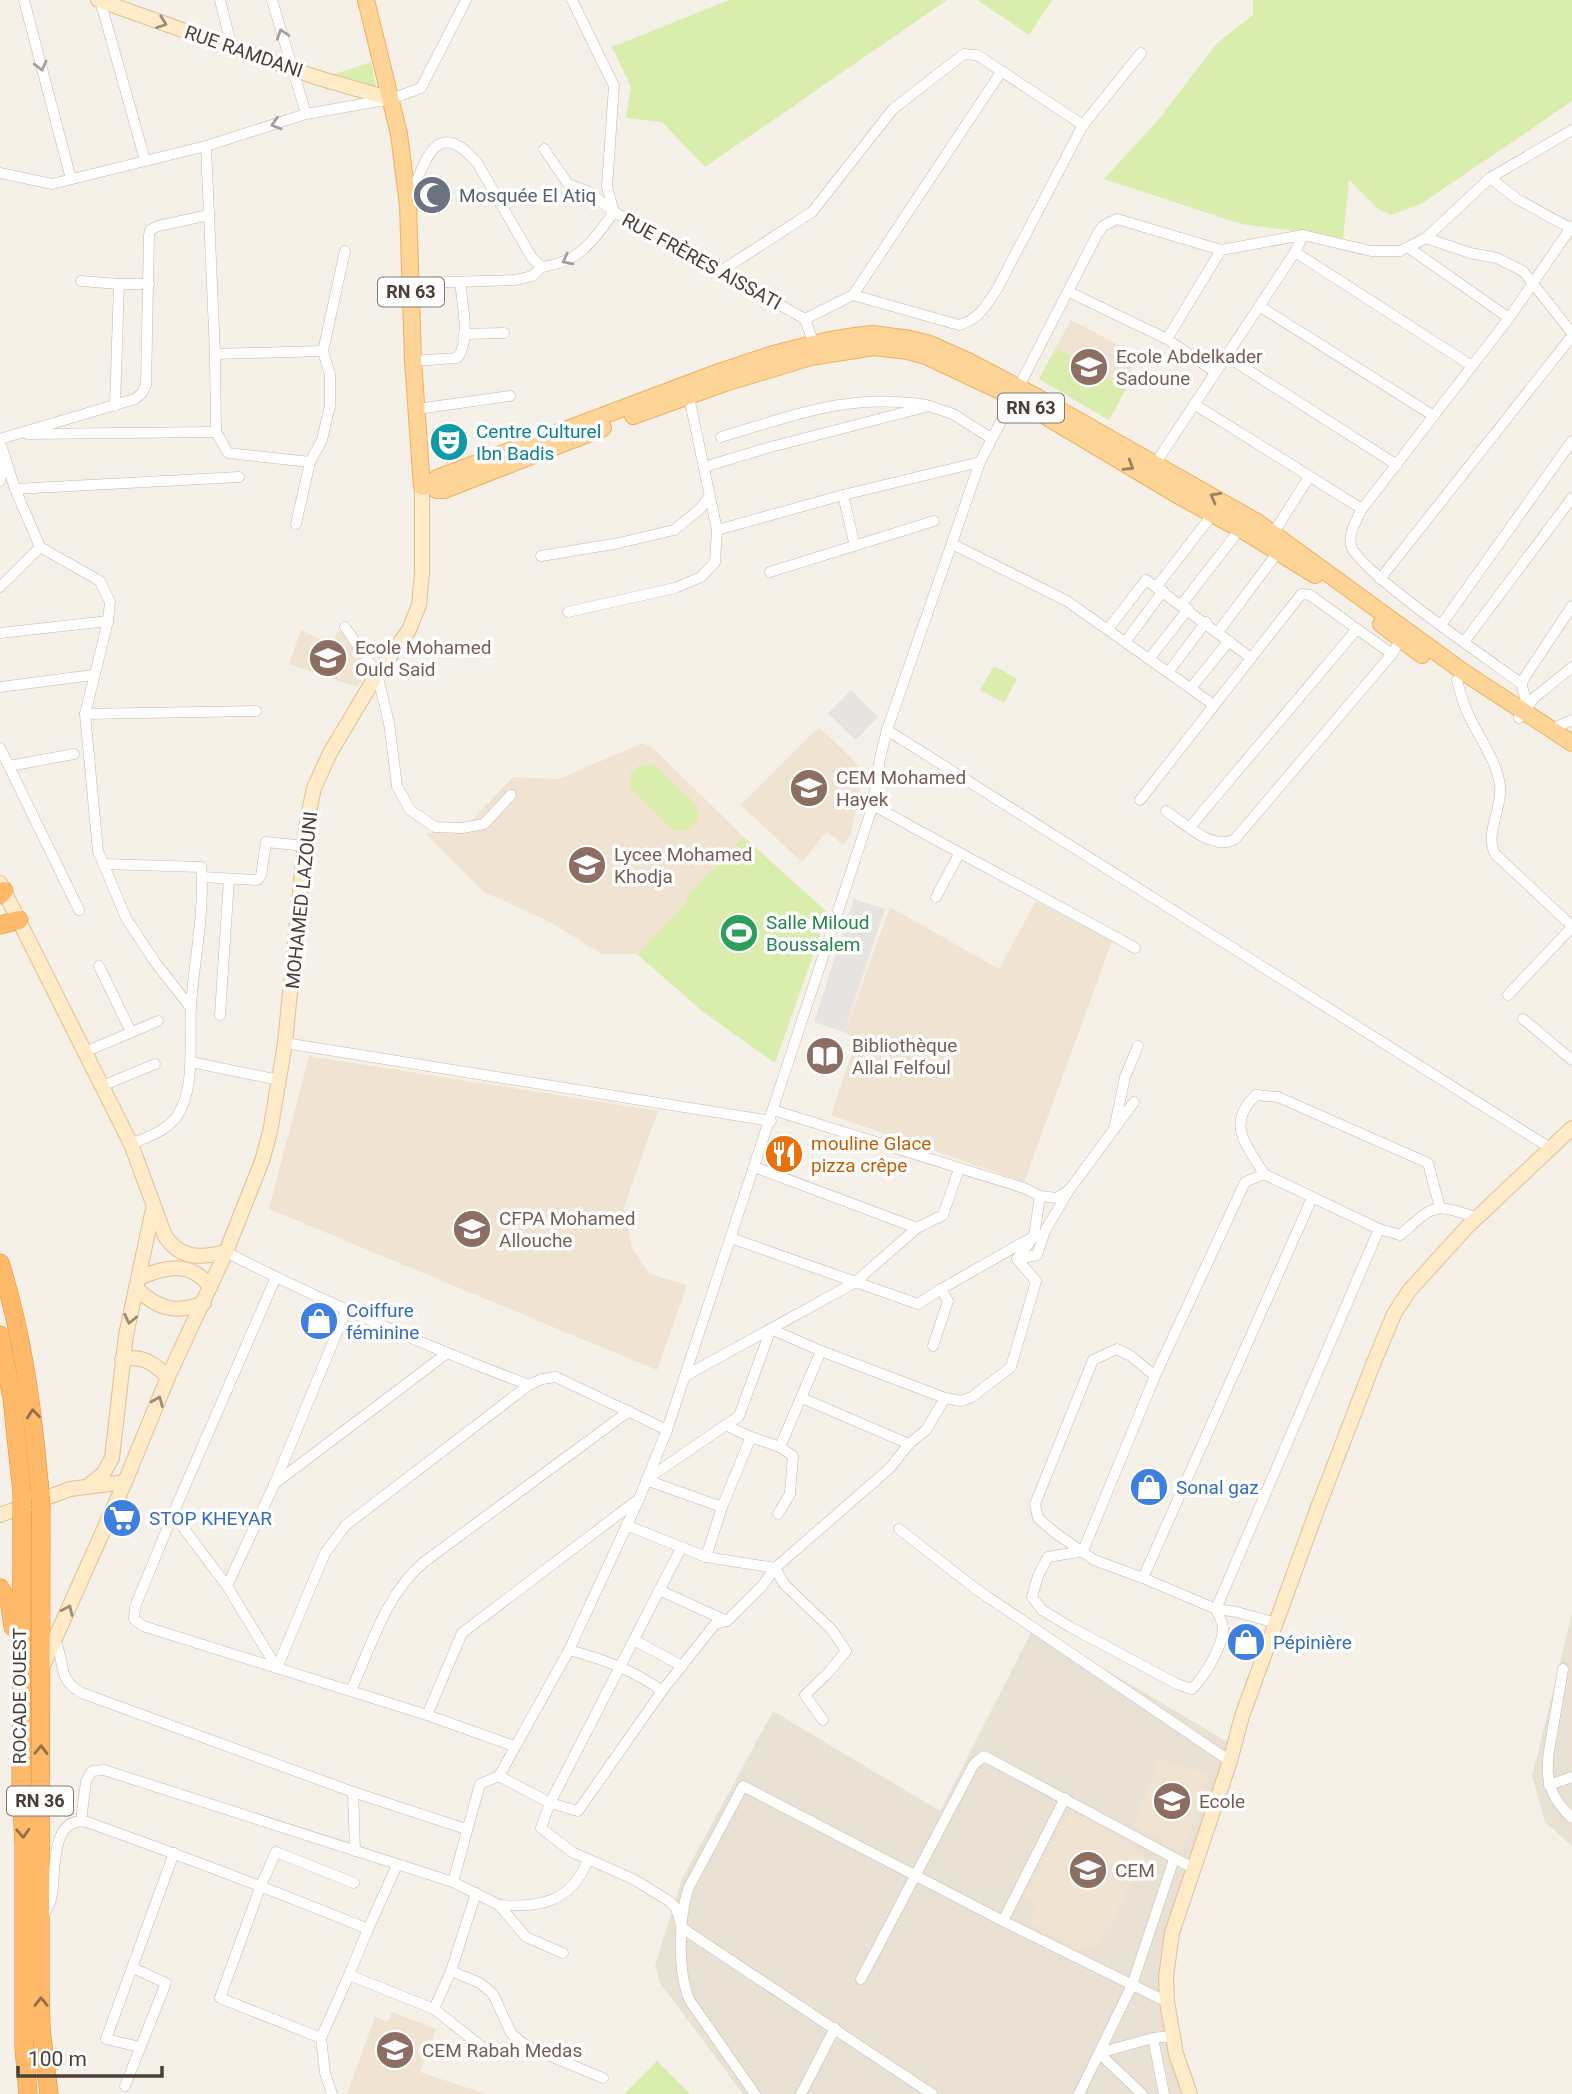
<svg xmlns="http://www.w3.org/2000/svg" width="1572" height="2094" font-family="Roboto,sans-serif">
<rect width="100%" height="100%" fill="#f5f0e8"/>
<g fill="#eae1d5">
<path d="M1572 1614V1846L1545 1822 1532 1776Z"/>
<path d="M1034 1627 1229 1743 1165 1946 1187 2094H743L660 1983 655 1966 682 1879 773 1711 940 1811Z"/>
</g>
<g fill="#f0e3d1">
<path d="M1071 320 1139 356 1127 378 1131 380 1109 420 1039 379Z"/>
<path d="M301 630 332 645 338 631 346 634 372 663 357 687 289 664Z"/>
<path d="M819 727 864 771 851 834 843 845 827 831 802 862 741 805Z"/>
<path d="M643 743 655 750 744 837 687 896 689 900 637 954H602L548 921 484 892 426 834 471 821 513 777 559 779Z"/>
<path d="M1036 901 1112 941 1024 1182 831 1115 857 1038 844 1033 890 907 999 969Z"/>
<path d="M309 1056 658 1111 624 1207 632 1248 650 1274 687 1285 657 1370 269 1209Z"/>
<path d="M1160 1758 1210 1774 1185 1845 1181 1850H1177L1134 1826Z"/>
<path d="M1071 1809 1145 1854 1114 1917V1924L1108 1927 1096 1950 1087 1946 1084 1952 1028 1922 1037 1905 1023 1899Z"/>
<path d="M392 2012 436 2029 420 2072 486 2094H347L375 2017 388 2022Z"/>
</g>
<g fill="#d9edad">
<path d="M729 0H947L705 167 662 122 626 118 631 87 612 47Z"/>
<path d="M977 0H1052L1029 35Z"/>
<path d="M1253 0H1572V101L1421 204 1391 215 1378 209 1349 180 1343 239 1312 233 1241 224 1104 179 1159 119 1217 43 1253 15Z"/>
<path d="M371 62 376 87 329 76Z"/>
<path d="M1056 348 1126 389 1109 420 1039 379Z"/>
<path d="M994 666 1017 679 1004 703 980 690Z"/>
<path d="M653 764 698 806 697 821 688 831H674L631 789 630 774 638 766Z"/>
<path d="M744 837 828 913 775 1063 702 1011 637 954 689 900 686 897Z"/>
<path d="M657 2061 690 2094H624Z"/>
</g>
<g fill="#e6e3e0">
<path d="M851 690 878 717 856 740 828 713Z"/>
<path d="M854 899 885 909 844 1032 814 1022Z"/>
</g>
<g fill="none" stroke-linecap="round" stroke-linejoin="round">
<g stroke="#c5b9ac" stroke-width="11">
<g id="street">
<path d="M24 0 71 179"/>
<path d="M100 0 145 160"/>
<path d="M220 0 232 48"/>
<path d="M272 0 306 114"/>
<path d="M572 0 614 86 607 187 614 212 805 319 815 347"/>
<path d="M0 173 52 184 206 146 306 114 391 99 421 88 466 0"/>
<path d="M1490 178 1517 199 1570 228"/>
<path d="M409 201C424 165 435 112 478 164L532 258 542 267C580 262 593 241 614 212L589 192 568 184 544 149"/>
<path d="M209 215 215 354 216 432 228 453 310 462"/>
<path d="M1426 238 1470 253 1497 258 1523 271 1572 333"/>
<path d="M1409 248 1509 318"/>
<path d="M1295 252 1472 366"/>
<path d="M721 271 812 212 893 109 964 54 977 55 1083 125"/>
<path d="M81 281 119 284"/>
<path d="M411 283 516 280 532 276 542 267"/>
<path d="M1069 292 1167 339 1215 372"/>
<path d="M853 295 959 325C978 320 987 305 997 289L1083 125 1141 53"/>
<path d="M1259 306 1434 416"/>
<path d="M805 319 853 295 1001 72"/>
<path d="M464 334 504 333"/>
<path d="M1167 339 1221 250"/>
<path d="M215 354 323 351"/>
<path d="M1226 356 1397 465"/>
<path d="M413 361 457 358C471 342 462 301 460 282"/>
<path d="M1194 404 1362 509"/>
<path d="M115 406 119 284H149"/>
<path d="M417 409 510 396"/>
<path d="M27 434 216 432"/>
<path d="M721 437C792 416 850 392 926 405"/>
<path d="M0 439 135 399 142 393 146 385 149 236 150 230 158 226 209 215 206 146"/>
<path d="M0 443 5 457 0 481"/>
<path d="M5 457 15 489 40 547 100 581 110 602 108 621 85 714 98 851 126 918 155 962 191 1008"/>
<path d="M1155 464 1295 252 1303 235"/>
<path d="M704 467 767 448 929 406 953 414 991 438"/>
<path d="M15 489 239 477"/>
<path d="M843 495 855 546"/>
<path d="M296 524 310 462 322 440 330 405V375L323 351 345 251"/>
<path d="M717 530 843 495 980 462"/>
<path d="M1274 532 1309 477"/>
<path d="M952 544 1067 601 1214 705"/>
<path d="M541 556 619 543 674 530 700 509 709 497"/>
<path d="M770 572 934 521"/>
<path d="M1380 579 1572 336"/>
<path d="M1157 586 1212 515"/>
<path d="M0 587 40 547"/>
<path d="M1182 604 1240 529"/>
<path d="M568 612 675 588 701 577 715 562 717 530 689 397"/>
<path d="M1441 625 1572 441"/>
<path d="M345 627 377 674 389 723 397 786 410 810 435 827 462 828 484 824 511 795"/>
<path d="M1108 629 1146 580 1251 658"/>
<path d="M1357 629 1392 654"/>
<path d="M1218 632 1278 552"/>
<path d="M0 633 108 621"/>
<path d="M1126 641 1163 591"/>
<path d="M1464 642 1572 498"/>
<path d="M1150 658 1188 609"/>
<path d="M1169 671 1206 622"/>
<path d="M1457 680C1460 692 1463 704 1469 716 1479 738 1497 761 1500 786 1503 808 1483 836 1496 855L1572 926"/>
<path d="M1522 684C1495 664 1355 569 1351 545 1348 533 1357 519 1362 509L1509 318 1572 226"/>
<path d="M0 687 93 675"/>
<path d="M1191 688 1229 641"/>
<path d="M1528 706 1522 687 1523 680 1572 606"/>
<path d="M85 714 256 711"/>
<path d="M1519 718 1534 698 1572 667"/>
<path d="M1551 729 1572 720"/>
<path d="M887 730 1550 1148"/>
<path d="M0 748 79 910"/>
<path d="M9 766 74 754"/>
<path d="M1140 800 1299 597 1302 594 1310 595 1357 629 1190 827"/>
<path d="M873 805C959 854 1048 899 1135 948"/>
<path d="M1166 811C1184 823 1213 852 1235 839L1392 654 1403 636"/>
<path d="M104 864 201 867C205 913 194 960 191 1006 189 1038 196 1089 177 1116 167 1131 147 1137 131 1144"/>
<path d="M202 877 257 880 261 876 266 842 305 846"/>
<path d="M936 897 959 854"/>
<path d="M99 966 131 1032"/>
<path d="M1508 995 1572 927"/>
<path d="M220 1015 229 879"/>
<path d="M1523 1019 1572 1060"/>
<path d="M285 1043 771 1121"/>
<path d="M85 1052 158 1021"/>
<path d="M191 1062 279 1080"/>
<path d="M102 1086 155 1064"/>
<path d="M1115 1125 1125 1077 1138 1046"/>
<path d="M754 1167 917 1228"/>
<path d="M1264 1174 1379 1229 1216 1609C1218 1615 1224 1624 1223 1630 1222 1648 1204 1677 1192 1689L1177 1684 1072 1628 1042 1610 1032 1597 1038 1576 1048 1557 1083 1551 1155 1376 1245 1182Z"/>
<path d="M1264 1174C1247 1145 1225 1124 1256 1095L1278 1097 1428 1163 1440 1208"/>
<path d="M1040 1196 1057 1198 1070 1189 1134 1102"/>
<path d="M1379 1229 1400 1235C1435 1205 1432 1202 1477 1218"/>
<path d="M731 1238 918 1304 941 1289 1031 1238"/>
<path d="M226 1252C324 1302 426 1346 529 1385L542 1379 556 1377 667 1430"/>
<path d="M1017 1259 1037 1255 1045 1231 1068 1192"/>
<path d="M276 1277 173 1514 135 1607 134 1619 143 1626 427 1715 514 1746"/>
<path d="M933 1346 948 1301 941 1289"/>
<path d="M685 1376 854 1283 917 1228 943 1215 959 1169"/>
<path d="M1155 1376 1131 1356 1117 1349 1093 1360 1035 1504 1038 1518 1054 1532 1094 1560 1143 1578 1216 1609 1237 1612 1276 1623"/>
<path d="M802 1398 909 1444"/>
<path d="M725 1425 751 1437 780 1447 821 1351"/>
<path d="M647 1479 739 1416 771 1329 821 1351 945 1398"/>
<path d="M646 1480 722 1507"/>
<path d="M274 1484 446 1354"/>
<path d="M173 1514 227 1586 277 1668"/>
<path d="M778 1514 790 1494 793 1456 780 1447"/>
<path d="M626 1525 706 1557 775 1568 784 1584 832 1630 846 1651 828 1673 805 1695 823 1720"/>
<path d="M899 1529 976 1589 1230 1761"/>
<path d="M681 1548 550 1803 541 1828 572 1852 633 1879 669 1901 676 1908 682 1928 932 2094"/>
<path d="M706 1557 722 1507 751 1437"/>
<path d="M1143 1578 1312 1198"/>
<path d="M227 1586 274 1485 347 1308"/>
<path d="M659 1590 727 1621"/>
<path d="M634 1640 682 1666"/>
<path d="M55 1641C66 1662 56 1679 82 1693L353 1792 466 1829"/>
<path d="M569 1650C602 1659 634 1670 662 1691L715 1624 727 1621 762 1586 775 1568 890 1468 909 1444 926 1430 945 1398 961 1401 972 1397 1011 1367 1036 1281 1017 1259 1034 1236 1040 1196 1024 1188 773 1110"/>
<path d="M277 1668 325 1553 346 1525 529 1385"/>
<path d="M1563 1669C1560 1689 1556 1709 1553 1728 1546 1766 1541 1790 1572 1818"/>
<path d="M351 1691C371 1646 386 1594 424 1562L629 1411"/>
<path d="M427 1715 462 1633 636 1501"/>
<path d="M499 1776 550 1803 578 1811 662 1691"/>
<path d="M1549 1785 1572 1777"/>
<path d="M353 1792 355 1851"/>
<path d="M81 1821 86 1781 92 1771 104 1770 453 1882 499 1905 526 1937 563 1953"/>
<path d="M453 1882 480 1784 499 1776 569 1650 639 1499 667 1430 873 805 880 758 887 730 980 462 1098 233 1103 226 1117 219 1221 250 1303 235 1371 251H1400L1426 238 1490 178 1572 130"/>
<path d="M476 1893 451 1971 480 1983 493 1994 511 2033 526 2046 603 2078"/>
<path d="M499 1905C541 1908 571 1902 588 1860"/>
<path d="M44 1915C48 1908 51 1902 52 1894 56 1872 50 1815 87 1822 182 1856 275 1891 368 1929L397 1865"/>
<path d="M1003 1921 1065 1798"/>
<path d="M349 1975 368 1929"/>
<path d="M861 1979 974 1764 984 1756 1193 1868"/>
<path d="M434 2009 491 2054"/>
<path d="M321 2038 220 1998 261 1885 276 1852 354 1883"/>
<path d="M1153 2038 1164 2094"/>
<path d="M140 2047 106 2039 174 1853"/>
<path d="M125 2086 166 1983 133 1968"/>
<path d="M332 2094 325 2073 321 2038 349 1975 434 2009 451 1971"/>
<path d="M755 2094 690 2001C677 1972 679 1919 688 1889L743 1786 1003 1921 1167 2002"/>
<path d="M801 2094 835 2028"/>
<path d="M1079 2094 1099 2053 1153 2038 1171 2036"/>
<path d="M1142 2094 1099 2053 1132 1985 1174 1859"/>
</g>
</g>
<g stroke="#ddc195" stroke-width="16">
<g id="secondary">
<path d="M98 0 315 77 391 99"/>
<path d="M0 883 131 1144 165 1236C181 1260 201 1258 226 1252"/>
<path d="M138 1278C165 1267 191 1260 210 1287"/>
<path d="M136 1288C157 1309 176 1314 204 1303"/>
<path d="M122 1360C143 1354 154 1364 168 1377"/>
<path d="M88 1486 103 1474 112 1458 126 1335 153 1209"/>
<path d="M0 1515 70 1489 125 1482"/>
<path d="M41 1670 125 1482 168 1377 226 1252 262 1161 270 1132 285 1043 307 821 314 788 330 753 377 674 409 630 419 605 422 573V487"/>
<path d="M1190 2094 1176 2054 1167 2002 1166 1977 1172 1933 1230 1761 1242 1716 1317 1510 1372 1367 1394 1314 1409 1291 1467 1227 1572 1128"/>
</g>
</g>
<g stroke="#f0b05c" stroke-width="18">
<g id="primary">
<path d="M366 0 399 134 408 205 413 361 422 487 429 485 437 478 719 372 773 354 825 341 855 336 873 334 910 339 930 344 968 361 1037 397 1257 522 1462 671 1572 743"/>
<path d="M633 416 725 383 811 357 874 347 908 351 926 356 1013 397 1179 496 1249 534 1315 575"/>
<path d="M429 485 437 490H444L603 428"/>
<path d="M1381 624 1422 655"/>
</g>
</g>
<g stroke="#ed8d2b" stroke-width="19">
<g id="highway">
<path d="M0 895 4 891"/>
<path d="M0 925 19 920"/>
<path d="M0 1263C23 1335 32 1407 39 1482"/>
<path d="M0 1335 12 1398 22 1493"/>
<path d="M41 1508 40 1984 41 2029 49 2094"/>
<path d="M22 1520 21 1791 24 1845V2047L28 2094"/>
<path d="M0 1588 10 1605 13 1627"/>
</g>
</g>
<use href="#street" stroke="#fff" stroke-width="10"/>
<use href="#secondary" stroke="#ffebc8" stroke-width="14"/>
<use href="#primary" stroke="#ffd497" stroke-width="16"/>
<use href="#highway" stroke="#ffba69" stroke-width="18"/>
<g stroke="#ed8d2b" stroke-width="19" stroke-linecap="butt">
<g id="highway-bridge">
<path d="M39 1482 41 1508"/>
<path d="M22 1520V1493"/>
</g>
</g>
<use href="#highway-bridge" stroke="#ffba69" stroke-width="18"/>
</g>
<defs><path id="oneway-chevron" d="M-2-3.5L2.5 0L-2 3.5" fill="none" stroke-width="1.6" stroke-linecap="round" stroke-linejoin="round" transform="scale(1.75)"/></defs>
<g stroke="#9b8c78">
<use href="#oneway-chevron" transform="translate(162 23) rotate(20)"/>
<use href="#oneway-chevron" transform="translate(130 1319) rotate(102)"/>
<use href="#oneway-chevron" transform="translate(158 1401) rotate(-68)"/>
<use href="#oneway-chevron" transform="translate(68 1610) rotate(-66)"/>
</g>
<g stroke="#a49f9a">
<use href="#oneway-chevron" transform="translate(282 34) rotate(-108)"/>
<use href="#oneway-chevron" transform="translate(41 66) rotate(75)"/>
<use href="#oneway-chevron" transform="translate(276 124) rotate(163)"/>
<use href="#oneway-chevron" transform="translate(567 260) rotate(153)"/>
</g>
<g stroke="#9b8262">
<use href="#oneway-chevron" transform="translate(1129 466) rotate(31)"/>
<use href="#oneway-chevron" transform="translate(1215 497) rotate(-151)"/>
</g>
<g stroke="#92704a">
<use href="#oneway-chevron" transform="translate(33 1414) rotate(-96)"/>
<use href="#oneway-chevron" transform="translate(41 1750) rotate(-89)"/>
<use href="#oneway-chevron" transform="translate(23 1833) rotate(87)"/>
<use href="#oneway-chevron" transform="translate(41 2002) rotate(-91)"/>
</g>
<defs>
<g id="mosque-disc" transform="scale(2.0125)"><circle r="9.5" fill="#6b7280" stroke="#fff"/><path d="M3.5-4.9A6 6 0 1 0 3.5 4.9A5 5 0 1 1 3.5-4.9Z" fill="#fff"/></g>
<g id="school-disc" transform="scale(2.0125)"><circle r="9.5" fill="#8d6e63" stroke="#fff"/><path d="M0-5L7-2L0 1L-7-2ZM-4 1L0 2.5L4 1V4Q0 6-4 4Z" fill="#fff"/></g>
<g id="theatre-disc" transform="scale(2.0125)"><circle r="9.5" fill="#0f9aa8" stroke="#fff"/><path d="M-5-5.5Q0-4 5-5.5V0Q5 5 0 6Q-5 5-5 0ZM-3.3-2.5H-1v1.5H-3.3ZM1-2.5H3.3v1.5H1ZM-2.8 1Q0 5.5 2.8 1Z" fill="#fff"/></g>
<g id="stadium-disc" transform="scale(2.0125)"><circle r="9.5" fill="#2e9e5b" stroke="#fff"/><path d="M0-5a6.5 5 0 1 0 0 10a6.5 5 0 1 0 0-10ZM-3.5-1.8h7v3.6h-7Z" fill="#fff"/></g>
<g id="library-disc" transform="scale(2.0125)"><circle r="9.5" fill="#8d6e63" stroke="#fff"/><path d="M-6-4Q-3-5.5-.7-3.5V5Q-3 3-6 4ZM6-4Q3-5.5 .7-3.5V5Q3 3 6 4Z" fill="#fff"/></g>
<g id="restaurant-disc" transform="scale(2.0125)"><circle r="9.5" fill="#e8710a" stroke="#fff"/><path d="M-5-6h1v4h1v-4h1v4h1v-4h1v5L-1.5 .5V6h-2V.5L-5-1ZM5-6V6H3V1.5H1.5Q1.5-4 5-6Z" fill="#fff"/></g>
<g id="university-disc" transform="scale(2.0125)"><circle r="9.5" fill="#8d6e63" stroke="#fff"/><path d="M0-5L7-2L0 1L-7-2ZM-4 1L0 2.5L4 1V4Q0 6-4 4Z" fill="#fff"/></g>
<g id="shop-disc" transform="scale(2.0125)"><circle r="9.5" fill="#3f7fe0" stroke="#fff"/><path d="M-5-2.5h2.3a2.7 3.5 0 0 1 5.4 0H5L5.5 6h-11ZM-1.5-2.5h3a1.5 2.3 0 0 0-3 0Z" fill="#fff"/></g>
<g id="supermarket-disc" transform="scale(2.0125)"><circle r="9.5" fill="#3f7fe0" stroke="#fff"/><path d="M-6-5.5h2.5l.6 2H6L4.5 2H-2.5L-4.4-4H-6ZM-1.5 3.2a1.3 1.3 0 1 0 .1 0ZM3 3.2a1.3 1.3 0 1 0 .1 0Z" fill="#fff"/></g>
</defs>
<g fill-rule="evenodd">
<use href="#mosque-disc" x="432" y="195"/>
<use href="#school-disc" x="1089" y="367"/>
<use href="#theatre-disc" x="449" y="442"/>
<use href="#school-disc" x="328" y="658"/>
<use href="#school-disc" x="809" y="788"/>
<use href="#school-disc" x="587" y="865"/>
<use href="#stadium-disc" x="739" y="933"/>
<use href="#library-disc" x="825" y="1056"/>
<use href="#restaurant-disc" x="784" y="1154"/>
<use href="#university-disc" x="472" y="1229"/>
<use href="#shop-disc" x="319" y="1321"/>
<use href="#shop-disc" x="1149" y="1487"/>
<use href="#supermarket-disc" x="122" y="1518"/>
<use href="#shop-disc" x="1246" y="1642"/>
<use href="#school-disc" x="1172" y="1801"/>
<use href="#school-disc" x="1088" y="1870"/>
<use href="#school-disc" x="395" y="2050"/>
</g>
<g text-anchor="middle" stroke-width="7" stroke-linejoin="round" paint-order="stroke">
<g fill="#fff" stroke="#807972" stroke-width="2">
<rect x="378" y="277.5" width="66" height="29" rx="5"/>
<rect x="998" y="393.5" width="66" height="29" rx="5"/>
<rect x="7" y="1786.5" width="66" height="29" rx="5"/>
</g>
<g font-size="18" font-weight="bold" fill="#4a3f36">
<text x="411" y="298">RN 63</text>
<text x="1031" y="414">RN 63</text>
<text x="40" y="1807">RN 36</text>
</g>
<g font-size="19" fill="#4a3f36" stroke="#fff">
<text transform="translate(244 51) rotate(19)" y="7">RUE RAMDANI</text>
<text transform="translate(702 261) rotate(29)" y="7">RUE FRÈRES AISSATI</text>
<text transform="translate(301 900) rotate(-84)" y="7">MOHAMED LAZOUNI</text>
<text transform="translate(19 1696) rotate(-90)" y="7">ROCADE OUEST</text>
</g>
<g font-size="19" fill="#5b616d" stroke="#fff" text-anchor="start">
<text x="459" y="202">Mosquée El Atiq</text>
</g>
<g font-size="19" fill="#785e54" stroke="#fff" text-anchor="start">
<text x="1116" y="363">Ecole Abdelkader<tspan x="1116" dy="22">Sadoune</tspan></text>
<text x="355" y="654">Ecole Mohamed<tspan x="355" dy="22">Ould Said</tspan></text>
<text x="836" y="784">CEM Mohamed<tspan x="836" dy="22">Hayek</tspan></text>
<text x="614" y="861">Lycee Mohamed<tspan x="614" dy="22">Khodja</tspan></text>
<text x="852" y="1052">Bibliothèque<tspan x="852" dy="22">Allal Felfoul</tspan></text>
<text x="499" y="1225">CFPA Mohamed<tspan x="499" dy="22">Allouche</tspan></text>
<text x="1199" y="1808">Ecole</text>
<text x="1115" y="1877">CEM</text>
<text x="422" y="2057">CEM Rabah Medas</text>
</g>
<g font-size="19" fill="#0d838f" stroke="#fff" text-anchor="start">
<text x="476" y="438">Centre Culturel<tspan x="476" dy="22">Ibn Badis</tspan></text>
</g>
<g font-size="19" fill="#27864d" stroke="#fff" text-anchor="start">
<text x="766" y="929">Salle Miloud<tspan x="766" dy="22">Boussalem</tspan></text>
</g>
<g font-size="19" fill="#c56008" stroke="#fff" text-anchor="start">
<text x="811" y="1150">mouline Glace<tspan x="811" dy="22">pizza crêpe</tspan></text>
</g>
<g font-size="19" fill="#366cbe" stroke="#fff" text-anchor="start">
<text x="346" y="1317">Coiffure<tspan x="346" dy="22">féminine</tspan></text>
<text x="1176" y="1494">Sonal gaz</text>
<text x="149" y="1525">STOP KHEYAR</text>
<text x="1273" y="1649">Pépinière</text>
</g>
</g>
<path d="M18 2066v10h144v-10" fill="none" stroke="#4a3f36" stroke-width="3.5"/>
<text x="28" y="2066" font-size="21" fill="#4a3f36" stroke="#ffffff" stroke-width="5" paint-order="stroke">100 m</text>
</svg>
